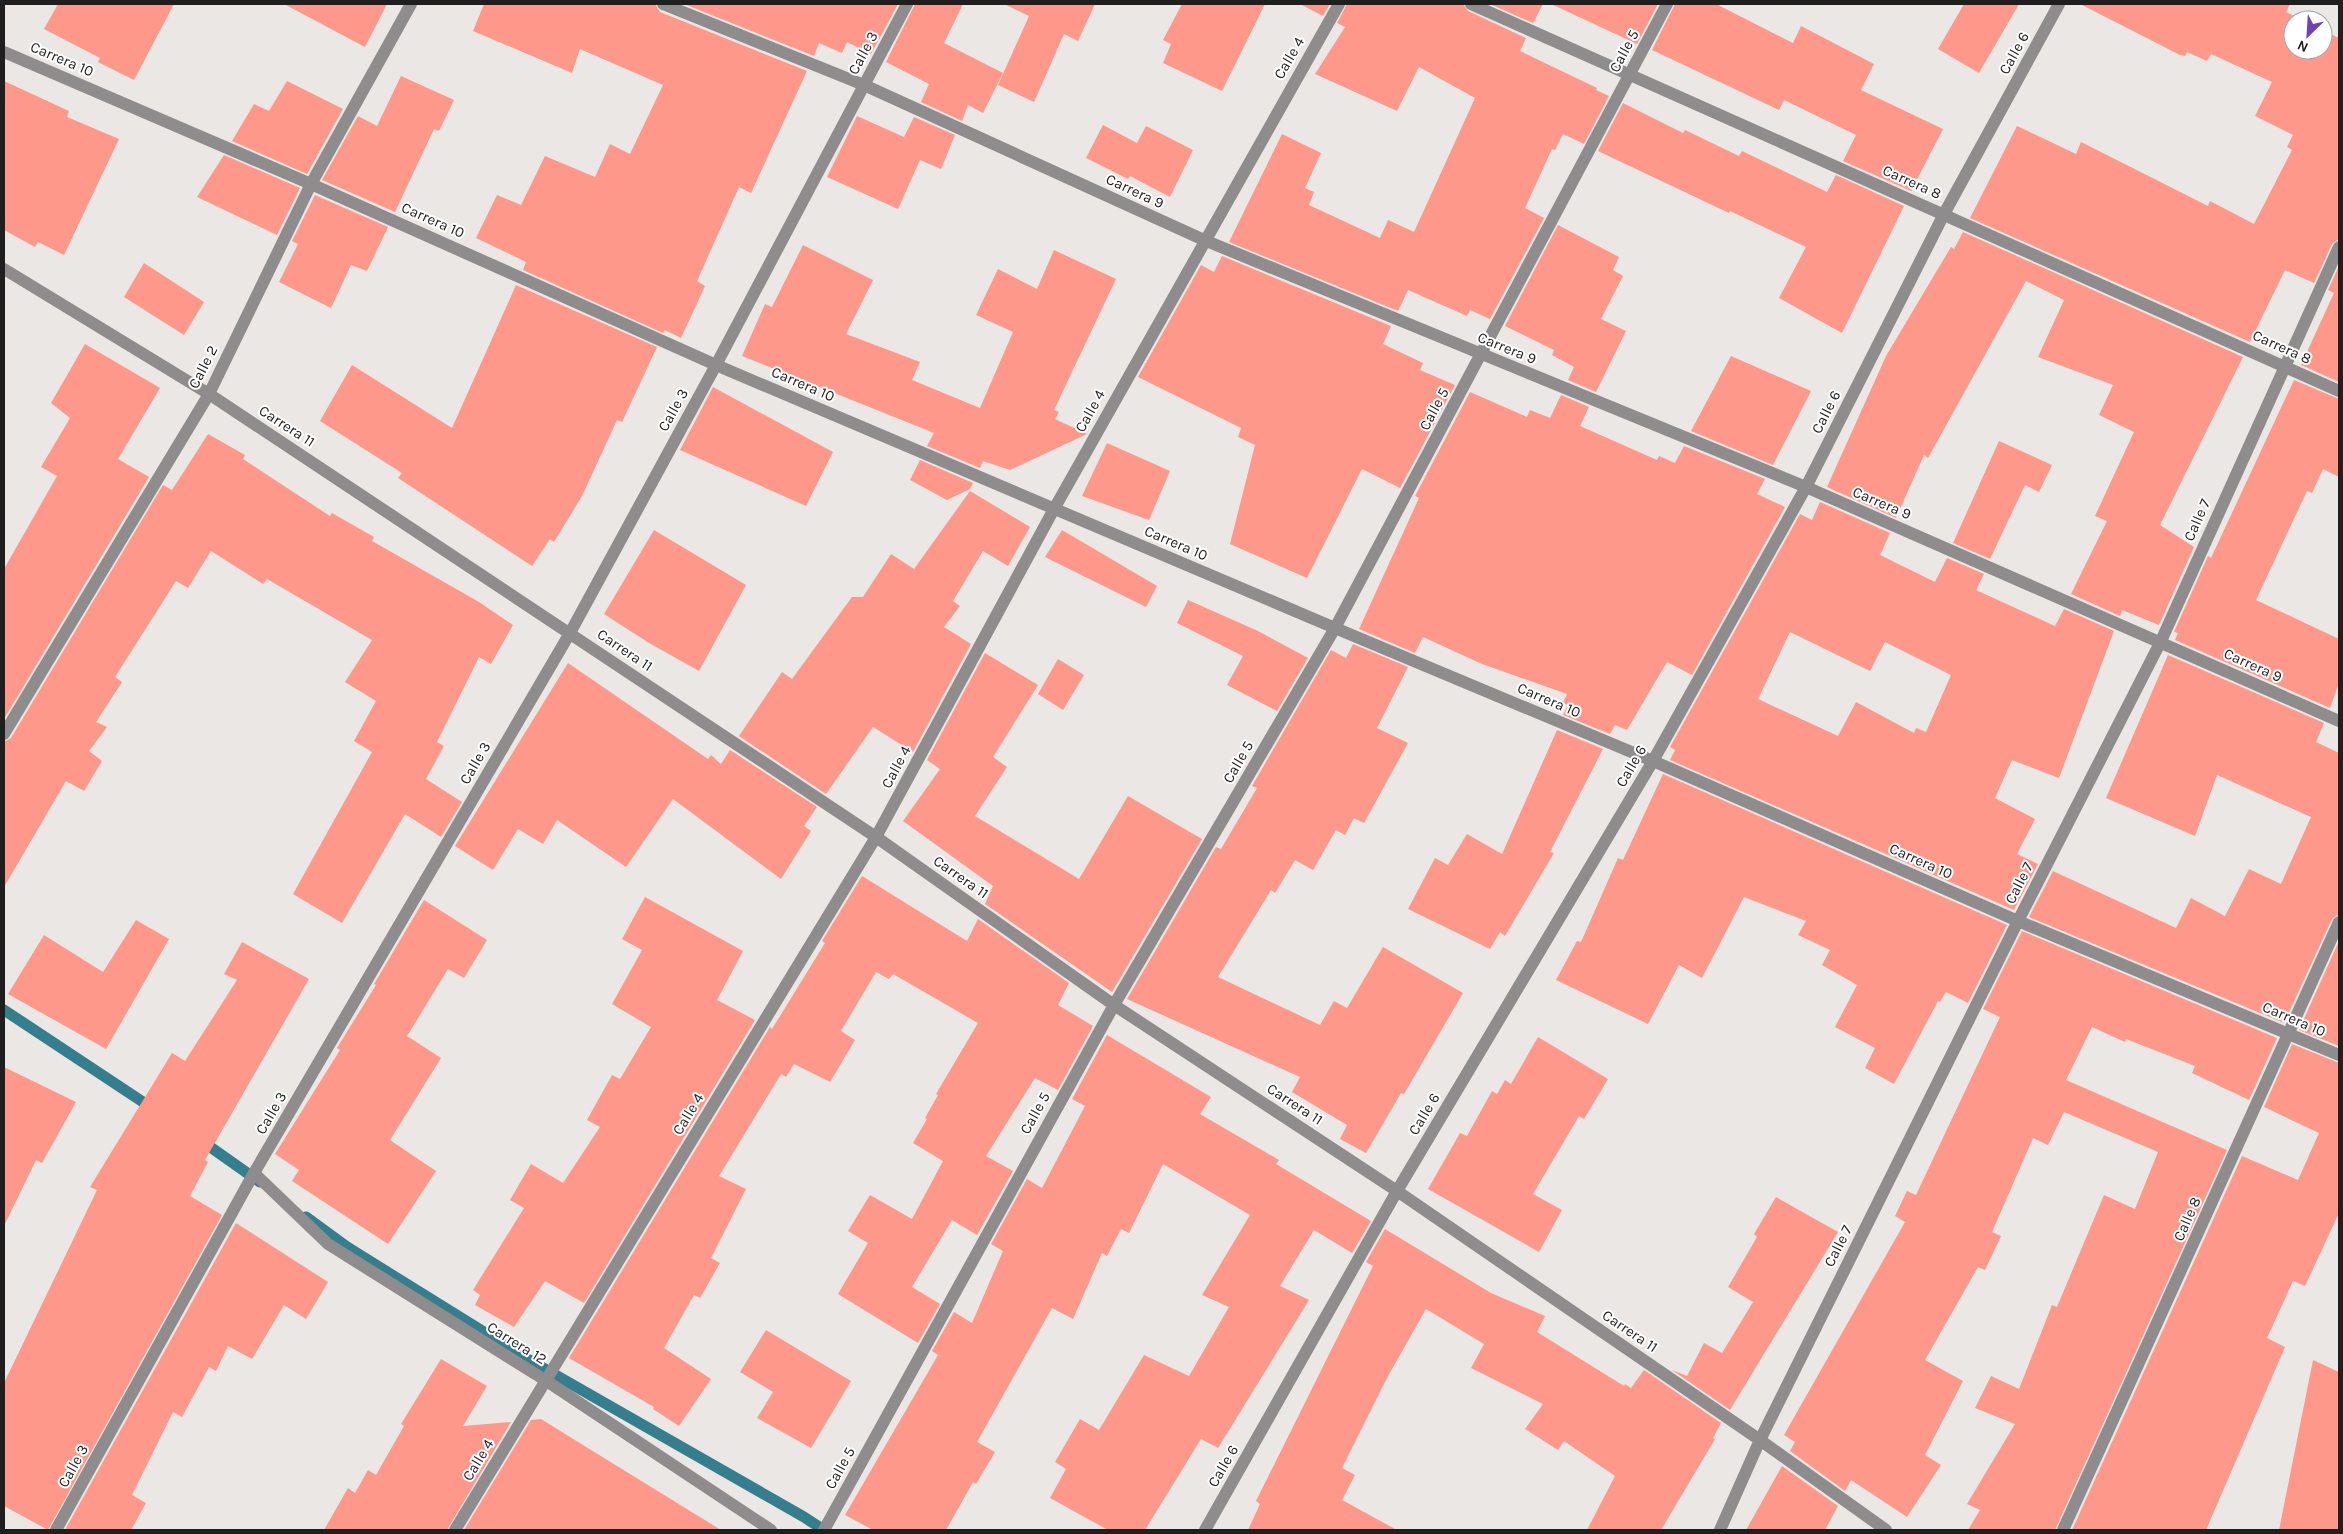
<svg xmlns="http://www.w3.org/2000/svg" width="2343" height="1534" font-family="Karla,sans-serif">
<rect width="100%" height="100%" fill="#eae7e5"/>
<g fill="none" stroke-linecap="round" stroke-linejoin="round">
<g stroke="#347e8e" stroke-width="11">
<path d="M4 1010 155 1110"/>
<path d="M199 1139 260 1182"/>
<path d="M306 1217 347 1247 524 1357 804 1517 824 1530"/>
</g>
</g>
<g fill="#fe988b" fill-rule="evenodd">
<path d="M58 4H174L134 80 98 62 100 58 44 29Z"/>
<path d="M284 4H387L365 47Z"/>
<path d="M484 4H655L660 12 807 71 751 193 739 187 697 281 705 286 681 338 665 330 663 333 523 270 526 262 476 238 497 195 521 205 545 156 595 177 610 144 630 154 663 85 580 49 572 73 473 31Z"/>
<path d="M684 4H898L871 54 847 42 842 53 819 43 814 56Z"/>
<path d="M915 4H963L944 43 1003 73 983 113 968 105 962 121 921 102 929 84 886 62Z"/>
<path d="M1004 4H1095L1078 41 1064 34 1034 102 998 85 1029 16Z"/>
<path d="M1182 4H1265L1222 91 1163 63 1171 44 1163 40Z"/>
<path d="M1300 4H1330L1323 16Z"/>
<path d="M1347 4H1463L1468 11 1526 38 1520 51 1597 88 1596 90 1609 96 1584 144 1563 134 1555 150 1552 149 1525 208 1544 218 1490 319 1470 310 1467 316 1408 290 1398 311 1229 242 1282 134 1321 153 1305 188 1314 192 1309 205 1380 238 1388 220 1414 232 1475 98 1419 67 1397 111 1315 74 1345 27 1337 23Z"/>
<path d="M1490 4H1543L1533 23Z"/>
<path d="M1551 4H1658L1637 44Z"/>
<path d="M1675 4H1716L1793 43 1801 26 1874 64 1861 90 1943 129 1911 191 1843 161 1856 135 1784 100 1779 110 1652 50Z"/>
<path d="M1964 4H2019L1979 73 1938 49Z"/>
<path d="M2080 4H2290L2286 12 2302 20H2293V50H2323V30L2339 38V239L2332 244 2314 283 2285 270 2250 342 1970 218 2017 126 2076 154 2081 142 2208 206 2210 201 2254 224 2292 150 2287 147 2293 135 2255 116 2272 82 2211 54 2207 61 2187 52 2185 56 2180 55Z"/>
<path d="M401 76 454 100 439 131 434 129 395 212 322 180 358 116 377 126Z"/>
<path d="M4 81 69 111 67 117 119 139 64 255 38 242 35 247 4 230Z"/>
<path d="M287 81 343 109 307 174 232 141 254 104 269 111Z"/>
<path d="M1623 103 1683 133 1685 130 1739 156 1742 151 1827 192 1836 175 1904 206 1842 333 1779 298 1806 247 1730 211 1729 213 1598 151Z"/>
<path d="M857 116 904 137 914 117 955 135 941 169 920 160 898 209 827 177Z"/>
<path d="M1103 125 1137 143 1146 126 1193 150 1170 197 1130 176 1128 179 1086 158Z"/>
<path d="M224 155 300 188 277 235 197 197Z"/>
<path d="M315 195 388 227 367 271 351 265 331 308 279 282 298 244 292 241Z"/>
<path d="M1558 225 1619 257 1613 270 1623 276 1601 319 1626 331 1596 392 1568 380 1574 367 1552 355 1554 350 1505 326Z"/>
<path d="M1963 232 2243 357 2160 525 2194 547 2159 625 2122 610 2120 616 2071 594 2107 521 2095 516 2134 432 2099 415 2113 385 2038 357 2064 300 2026 281 1928 458 1924 455 1896 518 1827 487 1886 356 1951 247 1954 249Z"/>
<path d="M803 245 873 280 846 334 920 362 912 380 980 408 1013 332 976 315 998 269 1037 289 1054 250 1116 279 1054 410 1059 412 1055 419 1087 434 1010 470 983 461 980 468 927 446 934 433 742 356 765 304 772 307Z"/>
<path d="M1222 256 1391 326 1383 344 1423 363 1420 370 1455 385 1400 488 1362 469 1307 578 1230 544 1255 445 1238 437 1241 428 1138 377 1201 265 1214 272Z"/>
<path d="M144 263 204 302 184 335 124 297Z"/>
<path d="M2339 266V382L2301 365 2334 293 2328 290Z"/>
<path d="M516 285 657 347 622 422 617 420 582 496 554 542 550 539 532 566 398 478 402 473 320 421 352 365 452 428Z"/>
<path d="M85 344 160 388 118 459 149 477 4 719V569L57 476 41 467 70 418 51 403Z"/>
<path d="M1731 356 1811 391 1773 465 1691 431Z"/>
<path d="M2294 380 2339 399V477L2323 469 2312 493 2307 491 2256 600 2339 639V683L2330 708 2175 640 2178 633 2174 632 2208 556 2211 558Z"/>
<path d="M713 387 833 452 806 506 680 450Z"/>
<path d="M1470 392 1527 417 1530 410 1550 418 1561 395 1589 407 1580 426 1657 460 1659 456 1675 463 1684 446 1765 479 1757 494 1785 507 1692 675 1667 662 1627 730 1615 725 1610 734 1563 715 1568 705 1563 703 1567 694 1482 664 1423 637 1415 653 1359 629 1419 498 1415 496Z"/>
<path d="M208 434 245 455 243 459 330 516 332 513 374 537 372 541 479 602 513 625 491 664 479 657 437 742 444 746 426 779 462 802 441 837 405 814 342 923 293 894 372 752 354 741 376 701 345 682 372 640 267 579 263 584 211 551 188 588 176 581 115 677 122 682 96 722 107 727 89 751 102 761 84 791 66 781 4 887V742L11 738 163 485 172 490Z"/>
<path d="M1999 441 2052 465 2039 492 2025 485 1990 559 1953 543Z"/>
<path d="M1107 443 1170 471 1149 520 1082 496Z"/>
<path d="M920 460 973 483 970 489 947 500 910 480Z"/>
<path d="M970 491 1030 527 1008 566 983 551 953 601 960 606 944 627 971 644 913 752 873 727 826 794 739 736 782 672 792 679 852 597H863L891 554 914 569Z"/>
<path d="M1820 502 1890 533 1880 555 1935 582 1947 558 1984 574 1976 590 2055 626 2064 609 2114 631 2059 778 2012 760 1995 798 2035 819 2017 854 2038 864 2014 910 1670 760 1675 750 1670 747 1800 514 1812 520ZM1790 632 1870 671 1885 642 1951 675 1926 732 1916 728 1914 733 1856 702 1838 736 1758 699Z"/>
<path d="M654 530 746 585 699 671 649 643 604 614Z"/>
<path d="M1062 530 1157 586 1146 607 1045 557Z"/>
<path d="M1188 600 1258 631 1308 658 1277 711 1227 685 1243 656 1177 623Z"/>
<path d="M1353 644 1408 667 1377 728 1408 743 1364 823 1354 818 1345 835 1336 830 1313 870 1295 860 1275 893 1271 890 1218 977 1320 1025 1334 1001 1347 1008 1383 947 1463 993 1404 1094 1401 1093 1366 1153 1340 1139 1347 1125 1292 1092 1300 1077 1127 999 1216 847 1221 849 1257 788 1252 786 1331 650 1346 658Z"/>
<path d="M985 653 1038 685 993 757 1007 767 975 816 1079 879 1128 796 1202 839 1112 992 985 904 993 886 903 821 940 769 927 760Z"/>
<path d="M2168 655 2324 723 2316 742 2339 753V914L2332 919 2284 1023 2029 917 2053 871 2176 928 2191 898 2225 916 2249 869 2281 884 2311 817 2217 775 2195 836 2106 798Z"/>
<path d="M1058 659 1084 675 1063 710 1038 694Z"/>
<path d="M568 663 708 759 711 755 721 764 730 750 817 807 804 826 811 831 781 879 673 799 626 867 557 820 543 844 518 829 493 870 455 846Z"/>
<path d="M1557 730 1603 749 1550 852 1554 853 1505 936 1500 932 1490 949 1408 909 1435 858 1448 865 1467 834 1502 854Z"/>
<path d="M1663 774 2007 925 1968 1003 1946 992 1940 1002 1938 1001 1894 1084 1865 1068 1875 1048 1835 1027 1857 985 1822 965 1830 950 1798 935 1806 921 1744 897 1702 978 1679 965 1648 1024 1556 980 1577 941 1581 942 1618 858 1623 860Z"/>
<path d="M862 876 967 941 978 919 1069 983 1058 1005 1093 1026 1058 1090 1035 1078 986 1156 1013 1171 977 1235 952 1220 912 1287 940 1304 918 1343 838 1294 868 1243 848 1231 870 1195 912 1219 943 1161 913 1143 927 1119 925 1118 938 1095 936 1094 978 1023 893 974 889 979 876 972 841 1031 855 1040 830 1082 794 1064 786 1077 781 1074 719 1176 746 1189 711 1258 720 1263 700 1298 694 1295 664 1348 711 1379 679 1426 653 1409 654 1407 569 1358 770 1027 772 1029 825 943 822 941Z"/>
<path d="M645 897 743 951 717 1000 755 1020 584 1303 545 1281 514 1327 475 1305 480 1295 473 1290 524 1208 510 1200 531 1164 563 1183 600 1127 587 1120 612 1075 620 1079 651 1027 612 1004 642 950 622 939Z"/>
<path d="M424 900 487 940 464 978 448 969 407 1036 441 1058 390 1140 436 1171 388 1244 292 1181 299 1170 275 1154 340 1050 337 1048 376 985 374 984Z"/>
<path d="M136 920 169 939 106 1049 8 994 44 935 103 972Z"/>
<path d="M2022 931 2277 1038 2249 1100 2192 1073 2195 1066 2126 1039 2125 1042 2092 1027 2066 1080 2227 1150 2055 1530H1968L1980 1510 1967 1504 2015 1424 1975 1408 1991 1376 2019 1389 2052 1305 2057 1307 2104 1195 2135 1209 2158 1152 2064 1112 2048 1145 2033 1138 1992 1232 2001 1236 1985 1270 1978 1267 1925 1360 1963 1381 1925 1455 1941 1465 1907 1517 1851 1480 1845 1491 1790 1451 1795 1442 1784 1435 1905 1222 1895 1216 1907 1191 1916 1195 2000 1017 1983 1009Z"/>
<path d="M2339 941V1046L2299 1030Z"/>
<path d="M242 942 309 979 205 1160 208 1162 190 1196 222 1215 48 1530 4 1506V1383L97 1190 90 1187 172 1053 185 1061 237 980 224 974Z"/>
<path d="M1107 1035 1211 1097 1200 1114 1279 1160 1276 1164 1371 1221 1352 1253 1314 1230 1280 1286 1309 1300 1218 1448 1201 1439 1145 1530H1108L1050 1498 1066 1469 1055 1462 1080 1419 1099 1430 1144 1355 1189 1376 1229 1307 1202 1295 1250 1215 1163 1164 1129 1233 1121 1229 1107 1256 1102 1253 1073 1319 1052 1308 977 1442 995 1452 976 1484 973 1482 946 1530H873L845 1515 938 1355 932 1351 954 1312 972 1323 1003 1251 991 1244 1027 1179 1042 1188 1085 1106 1072 1099Z"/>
<path d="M1538 1037 1608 1079 1584 1119 1579 1116 1533 1194 1562 1210 1539 1252 1428 1189 1460 1133 1467 1136 1492 1091 1497 1094 1505 1080 1511 1084Z"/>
<path d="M2292 1044 2339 1063V1213L2305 1286 2293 1281 2267 1338 2285 1347 2206 1530H2072L2242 1156 2298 1180 2319 1133 2264 1107Z"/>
<path d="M4 1067 76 1102 42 1163 36 1160 4 1226Z"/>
<path d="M1776 1197 1838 1232 1730 1410 1672 1370 1687 1376 1704 1343 1722 1353 1753 1302 1728 1287 1757 1237 1754 1234Z"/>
<path d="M236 1223 328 1282 306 1319 284 1305 252 1359 228 1346 216 1371 209 1367 182 1417 173 1412 132 1495 146 1503 131 1530H65Z"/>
<path d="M1385 1229 1491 1293 1545 1316 1537 1332 1624 1386 1625 1384 1631 1388 1644 1370 1721 1423 1713 1438 1715 1439 1661 1530H1587L1615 1476 1564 1441 1558 1450 1525 1429 1543 1404 1471 1368 1484 1344 1426 1309 1388 1376 1342 1468 1355 1475 1342 1500 1397 1530H1248L1260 1504 1256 1501 1373 1266 1366 1262Z"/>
<path d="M766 1330 851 1381 811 1448 757 1418 773 1392 740 1372Z"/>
<path d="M441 1359 487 1386 463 1426 511 1422 447 1530H324L348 1488 355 1493 368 1470 376 1475 404 1426 401 1424Z"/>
<path d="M2313 1360 2339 1372V1530H2279Z"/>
<path d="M541 1419 604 1458 721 1530H464L531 1420Z"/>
<path d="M1782 1466 1838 1506 1825 1530H1746Z"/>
</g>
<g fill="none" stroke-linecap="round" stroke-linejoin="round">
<g stroke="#8e8c8d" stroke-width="12">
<path d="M663 4 864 85 1204 240 1806 487 2339 721"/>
<path d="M1471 4 2339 391"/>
<path d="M4 52 311 184 716 365 1335 628 1653 761 2018 921 2339 1055"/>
<path d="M4 269 209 394 876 837 1114 1005 1397 1191 1760 1440 1886 1530"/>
<path d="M4 734 209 394 311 184 411 4"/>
<path d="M254 1173 328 1244 545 1380 771 1530"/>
<path d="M56 1530 254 1173 570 633 716 365 907 4"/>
<path d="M455 1530 876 837 1054 509 1339 4"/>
<path d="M824 1530 1114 1005 1335 628 1667 4"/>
<path d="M1205 1530 1397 1191 1653 761 1806 487 1944 214 2059 4"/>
<path d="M1720 1530 1760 1440 2018 921 2161 641 2339 247"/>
<path d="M2063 1530 2339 922"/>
</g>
</g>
<g text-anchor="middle" stroke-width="4" stroke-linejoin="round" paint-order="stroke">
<g font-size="15" fill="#201f1f" stroke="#fff">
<text transform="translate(1624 51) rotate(-62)" y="5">Calle 5</text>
<text transform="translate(863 53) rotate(-62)" y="5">Calle 3</text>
<text transform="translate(2014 53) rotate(-61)" y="5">Calle 6</text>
<text transform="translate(1289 58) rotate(-60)" y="5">Calle 4</text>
<text transform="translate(62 59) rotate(23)" y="5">Carrera 10</text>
<text transform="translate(1912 182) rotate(24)" y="5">Carrera 8</text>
<text transform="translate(1135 191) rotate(25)" y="5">Carrera 9</text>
<text transform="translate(433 220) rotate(24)" y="5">Carrera 10</text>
<text transform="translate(2282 347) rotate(24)" y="5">Carrera 8</text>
<text transform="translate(1507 348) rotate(22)" y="5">Carrera 9</text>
<text transform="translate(203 367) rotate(-63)" y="5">Calle 2</text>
<text transform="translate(803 384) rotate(23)" y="5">Carrera 10</text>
<text transform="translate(1434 409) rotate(-62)" y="5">Calle 5</text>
<text transform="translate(673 410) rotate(-61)" y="5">Calle 3</text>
<text transform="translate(1090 411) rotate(-61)" y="5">Calle 4</text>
<text transform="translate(1826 412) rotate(-63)" y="5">Calle 6</text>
<text transform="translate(287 426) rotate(33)" y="5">Carrera 11</text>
<text transform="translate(1882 503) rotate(23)" y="5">Carrera 9</text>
<text transform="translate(2197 520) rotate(-66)" y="5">Calle 7</text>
<text transform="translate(1176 543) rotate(23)" y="5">Carrera 10</text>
<text transform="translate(625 650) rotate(34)" y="5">Carrera 11</text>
<text transform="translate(2253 665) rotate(24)" y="5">Carrera 9</text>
<text transform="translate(1549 700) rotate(23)" y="5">Carrera 10</text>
<text transform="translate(1238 762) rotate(-60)" y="5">Calle 5</text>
<text transform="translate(475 763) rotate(-60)" y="5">Calle 3</text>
<text transform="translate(1631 766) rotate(-60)" y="5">Calle 6</text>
<text transform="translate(896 767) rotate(-62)" y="5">Calle 4</text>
<text transform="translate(1921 861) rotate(24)" y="5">Carrera 10</text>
<text transform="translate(961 877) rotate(35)" y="5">Carrera 11</text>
<text transform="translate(2019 883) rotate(-63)" y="5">Calle 7</text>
<text transform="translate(2294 1019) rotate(23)" y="5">Carrera 10</text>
<text transform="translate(1295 1104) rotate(33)" y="5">Carrera 11</text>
<text transform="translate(271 1113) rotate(-60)" y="5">Calle 3</text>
<text transform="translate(1035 1113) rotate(-61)" y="5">Calle 5</text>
<text transform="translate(688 1114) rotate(-59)" y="5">Calle 4</text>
<text transform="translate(1424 1114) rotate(-59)" y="5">Calle 6</text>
<text transform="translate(2187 1219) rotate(-66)" y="5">Calle 8</text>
<text transform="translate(1838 1246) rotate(-63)" y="5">Calle 7</text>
<text transform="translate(1630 1331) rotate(34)" y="5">Carrera 11</text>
<text transform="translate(517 1343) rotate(32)" y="5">Carrera 12</text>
<text transform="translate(478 1460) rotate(-59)" y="5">Calle 4</text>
<text transform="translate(73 1466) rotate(-61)" y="5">Calle 3</text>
<text transform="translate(1223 1466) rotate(-60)" y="5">Calle 6</text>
<text transform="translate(840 1468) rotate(-61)" y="5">Calle 5</text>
</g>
</g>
<rect width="2343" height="1534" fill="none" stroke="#201f1f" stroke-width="10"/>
<g transform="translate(2308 35) rotate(205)"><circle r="24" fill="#ffffff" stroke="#a6a5a5"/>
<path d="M0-4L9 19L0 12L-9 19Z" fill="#713fb6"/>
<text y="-8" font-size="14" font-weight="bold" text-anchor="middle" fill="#201f1f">N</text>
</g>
</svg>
